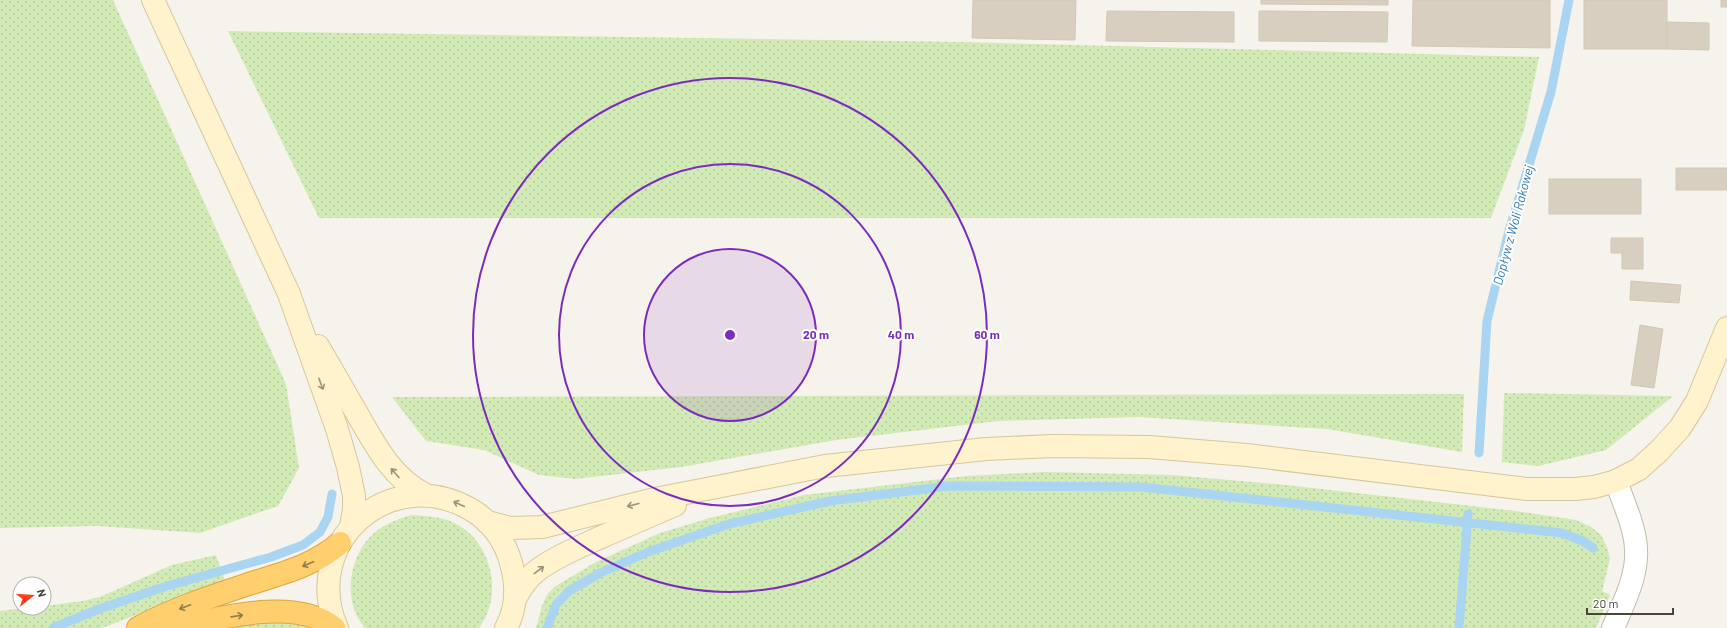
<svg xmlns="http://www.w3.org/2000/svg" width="1727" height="628" font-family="Barlow,sans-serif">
<defs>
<pattern id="grass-dots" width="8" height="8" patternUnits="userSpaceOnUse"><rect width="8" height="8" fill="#d2eab5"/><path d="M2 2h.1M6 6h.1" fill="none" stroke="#b6ca9c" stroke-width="1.8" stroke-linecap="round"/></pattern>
</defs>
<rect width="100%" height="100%" fill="#f6f3ec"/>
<g fill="url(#grass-dots)">
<path d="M0 0H113L286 384 299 468 278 506 200 533 97 526 0 528Z"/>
<path d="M228 31 961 42 1539 57 1524 130 1491 218H319Z"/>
<path d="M1504 393 1673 396 1606 450 1538 466 1502 462Z"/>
<path d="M1464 394 1462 452 1327 429 1138 417 998 421 836 440 681 467 575 479 539 475 484 450 426 441 392 397Z"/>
<path d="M1044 472 1172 475 1286 485 1516 511 1576 520 1591 527 1601 535 1607 547 1610 559 1602 591 1610 595 1596 628H536L542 606 547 595 554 587 596 562 660 533 710 518 804 495 966 476Z"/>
<path d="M411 515C427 516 441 516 456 524 492 542 504 596 479 628H365C343 603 348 560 370 537 381 525 396 520 411 515Z"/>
<path d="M216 555 226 584 175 600 102 628H0V611L25 608H44V606L83 601 100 597 172 565Z"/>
<path d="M279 622 300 625 307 628H222L245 624Z"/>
</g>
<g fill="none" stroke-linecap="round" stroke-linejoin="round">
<g stroke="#a9d4f2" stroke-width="9">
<path d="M1479 453 1487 321 1509 231 1551 92 1569 0"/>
<path d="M53 628 99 609 167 586 271 557 303 545 320 532 328 517 332 494"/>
<path d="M547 628 556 605 569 591 600 573 648 552 729 524 830 501 949 486 1141 487 1562 533 1583 541 1593 548"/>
<path d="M1459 628 1468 514"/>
</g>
</g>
<g fill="#d8cfc1" stroke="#d3c7b4">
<path d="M973 0H1076L1075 40 972 38Z"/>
<path d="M1261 0H1388V5L1261 4Z"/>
<path d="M1413 0H1550V48L1412 46Z"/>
<rect x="1584" y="0" width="83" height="49"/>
<rect x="1721" y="0" width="6" height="7"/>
<path d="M1107 11 1234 12V42L1106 41Z"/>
<path d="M1259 11 1388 12 1387 42 1259 41Z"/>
<path d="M1667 22 1709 23V50L1667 49Z"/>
<rect x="1676" y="168" width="51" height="22"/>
<rect x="1549" y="179" width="92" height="35"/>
<path d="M1611 238H1643V269H1622V253H1611Z"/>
<path d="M1631 281 1681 285 1679 303 1630 300Z"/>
<path d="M1640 325 1663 329 1654 388 1631 385Z"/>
</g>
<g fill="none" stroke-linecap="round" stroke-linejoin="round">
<g stroke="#c2bbae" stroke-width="24">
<path id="minor" d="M1613 628C1623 604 1638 576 1636 549 1635 526 1623 502 1616 481"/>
</g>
<g stroke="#d6c79b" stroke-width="24">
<g id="secondary">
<path d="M153 0 289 294 337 429 348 467 354 496V509L351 527"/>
<path d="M318 346C331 368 343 389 355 410 374 443 391 478 426 495"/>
<path d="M487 522 511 528 542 527 655 499 825 466 986 449 1052 446 1149 447 1247 455 1527 489H1575L1594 487 1616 481 1639 469 1659 451 1680 428 1697 401 1727 328"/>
<path d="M515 599C521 587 528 577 539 569 557 556 579 547 599 538 624 527 649 516 675 505"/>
<path d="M337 628C300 543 389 463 470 509 491 521 505 541 511 563 517 584 517 608 506 628"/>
</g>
</g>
<g stroke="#e0a43c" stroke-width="24">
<g id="motorway">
<path d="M138 628C174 608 216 595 255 582 287 572 314 565 340 543"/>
<path d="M171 628C216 619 296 596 334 628"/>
</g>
</g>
<use href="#minor" stroke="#fff" stroke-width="22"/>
<use href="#secondary" stroke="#fff3cd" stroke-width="22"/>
<use href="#motorway" stroke="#ffcf6e" stroke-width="22"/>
</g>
<defs><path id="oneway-shaft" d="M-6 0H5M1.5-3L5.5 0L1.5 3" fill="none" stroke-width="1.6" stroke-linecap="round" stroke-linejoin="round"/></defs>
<g stroke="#9c937c">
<use href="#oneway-shaft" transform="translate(321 384) rotate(70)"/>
<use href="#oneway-shaft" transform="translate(395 473) rotate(-131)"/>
<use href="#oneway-shaft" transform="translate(459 504) rotate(-156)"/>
<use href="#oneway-shaft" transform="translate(633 505) rotate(166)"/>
<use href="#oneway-shaft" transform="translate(539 570) rotate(-37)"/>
</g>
<g stroke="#937c4e">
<use href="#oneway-shaft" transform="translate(308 564) rotate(157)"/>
<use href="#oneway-shaft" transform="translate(185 607) rotate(159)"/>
<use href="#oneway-shaft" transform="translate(237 616) rotate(-8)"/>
</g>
<circle cx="730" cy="335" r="86" fill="#7b2cbf" fill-opacity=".12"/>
<g fill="none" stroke="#7b2cbf" stroke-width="2">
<circle cx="730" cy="335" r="86"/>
<circle cx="730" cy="335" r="171"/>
<circle cx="730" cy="335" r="257"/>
</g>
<g text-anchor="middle" stroke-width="4" stroke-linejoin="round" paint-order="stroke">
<g font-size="13" font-style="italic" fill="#2e7ab2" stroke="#fff">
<text transform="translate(1513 225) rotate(-75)" y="5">Dopływ z Woli Rakowej</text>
</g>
</g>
<circle cx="730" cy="335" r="6" fill="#7b2cbf" stroke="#fff" stroke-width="2"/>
<g font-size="12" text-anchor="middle" font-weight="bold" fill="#7b2cbf" stroke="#fff" stroke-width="4" stroke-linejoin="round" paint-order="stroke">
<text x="816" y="339">20 m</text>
<text x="901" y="339">40 m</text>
<text x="987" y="339">60 m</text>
</g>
<g transform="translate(32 596) rotate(73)"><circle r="19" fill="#ffffff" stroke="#b7b4b0"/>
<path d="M0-3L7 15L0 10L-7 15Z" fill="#fc3f1d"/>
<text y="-6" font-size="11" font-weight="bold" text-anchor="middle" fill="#4b4439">N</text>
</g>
<path d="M1587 608v6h86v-6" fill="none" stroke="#4b4439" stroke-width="2"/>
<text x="1593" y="608" font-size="12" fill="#4b4439" stroke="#ffffff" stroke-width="3" paint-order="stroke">20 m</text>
</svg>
